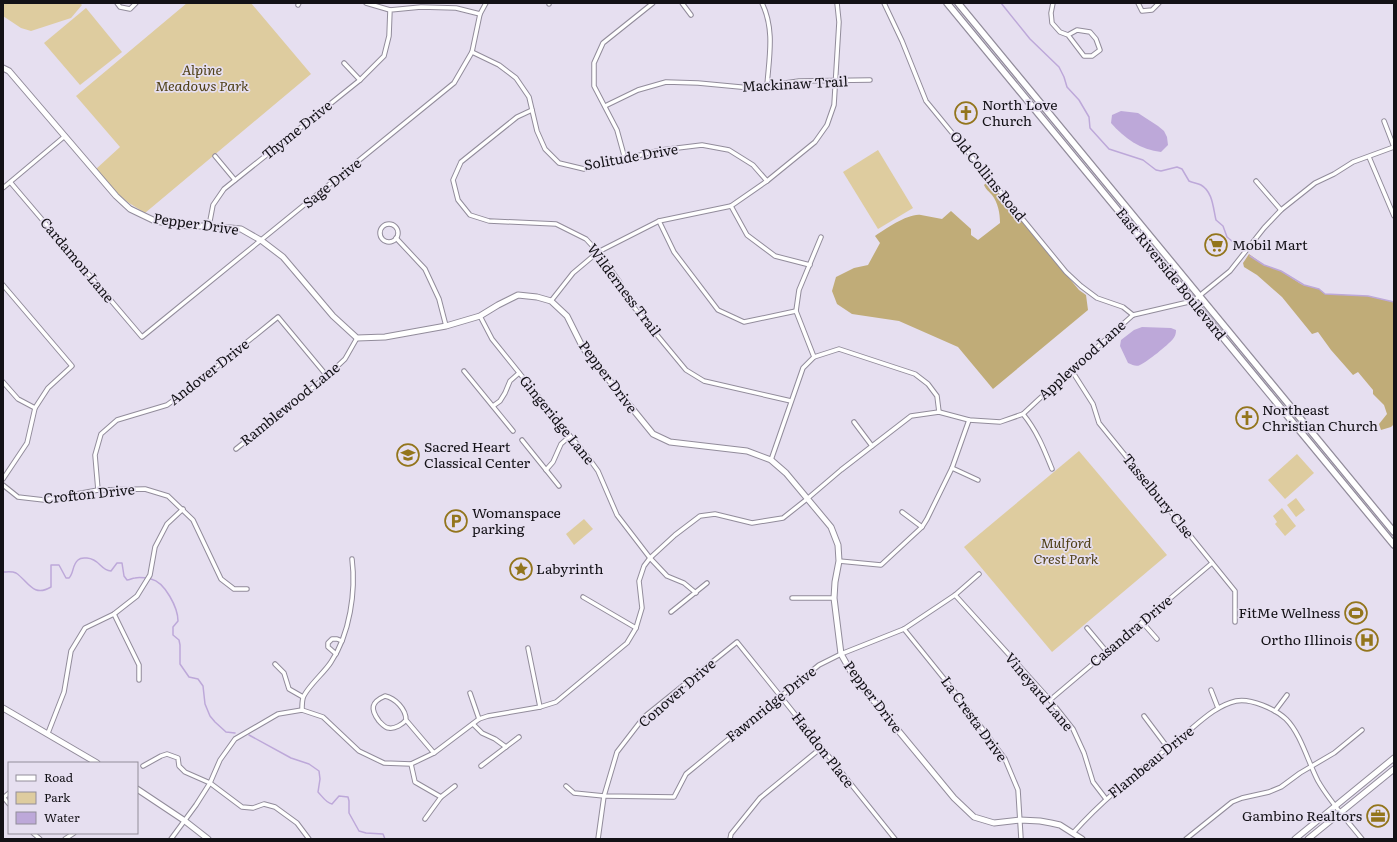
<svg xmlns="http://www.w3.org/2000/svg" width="1397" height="842" font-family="Literata,serif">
<rect width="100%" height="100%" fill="#e6dff0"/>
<g fill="#decc9f">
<path d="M3 3H80L82 5 71 18 31 31 21 28 3 16Z"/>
<path d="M187 3H251L311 74 145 213 129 203 119 195 96 169 120 147 76 96Z"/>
<path d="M86 8 122 52 80 85 44 43Z"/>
<path d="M878 150 913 208 878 229 843 172Z"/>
<path d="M1079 451 1167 555 1052 652 964 547Z"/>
<path d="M1297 454 1314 473 1285 499 1268 480Z"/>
<path d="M1296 498 1305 510 1296 517 1287 505Z"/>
<path d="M1282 508 1296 526 1285 536 1275 524 1277 522 1273 516Z"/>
<path d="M584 519 593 529 574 545 566 534Z"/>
</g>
<g fill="#c0ac78">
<path d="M989 180 1060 267 1079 290 1086 295 1088 310 993 389 958 347 899 321 852 314 837 304 832 291 836 277 854 268 868 265 880 243 875 236C886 229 908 213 921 215 928 216 935 218 942 219L951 211 971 229V235L978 240 1000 223C1000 213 998 203 992 195 988 190 987 191 984 185Z"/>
<path d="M1249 254 1264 265 1281 271 1301 284 1319 289 1325 294 1368 296 1394 302V424L1391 427 1381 430 1379 424 1387 414 1384 405 1373 394V390L1358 372 1353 375 1331 350 1318 332 1312 334 1282 297 1257 275 1244 267 1243 263Z"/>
</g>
<g fill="#bda8d9">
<path d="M1121 111 1138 113 1158 126 1164 131 1167 137 1168 145 1161 152C1141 150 1124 138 1111 123L1112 115Z"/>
<path d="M1142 327 1171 328 1176 330C1176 334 1175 336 1173 339 1168 345 1147 362 1140 365 1136 367 1133 365 1128 363L1120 346 1121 340 1134 330Z"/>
</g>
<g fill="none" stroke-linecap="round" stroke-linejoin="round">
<g stroke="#bda8d9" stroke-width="1.5">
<path d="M1001 3 1030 39 1059 67 1064 77 1067 87 1079 100 1089 117 1090 128 1109 149 1143 160 1156 170 1161 171 1177 167 1182 169 1189 181C1193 183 1197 183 1201 185 1213 192 1213 208 1216 220L1223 226 1227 237 1239 247"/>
<path d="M1250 256 1264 265 1281 271 1304 285 1319 289 1325 294 1368 296 1394 302"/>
<path d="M3 572C7 572 12 571 16 573 28 581 33 598 51 587V565H59L66 578H69C74 573 72 565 78 560 81 557 84 558 87 558 100 559 100 570 111 571L117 563H122L124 576 127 580C130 580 132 578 135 578 140 577 146 578 151 579 165 582 178 608 178 621L173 627V635L179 640 180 645V664L189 677 198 679 203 686 205 704 210 716 215 722 226 732 235 733"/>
<path d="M249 735 291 758 309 764 319 771 320 779 318 792C322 796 326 803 332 804L339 796 348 797 349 801V813L359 831 366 833 383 834 385 839"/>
</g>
<g stroke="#928c9b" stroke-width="5.5">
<g id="street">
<path d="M117 3 120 7 130 9 136 3"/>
<path d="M366 3 390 10"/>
<path d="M549 3V4"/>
<path d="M682 3 691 15"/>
<path d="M762 3C775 30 769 57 767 86"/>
<path d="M884 3 902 41 926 101 1066 272 1081 286 1097 298 1123 307 1133 315"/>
<path d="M1053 3 1051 13 1052 23 1060 32 1068 35 1084 56H1092L1100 50 1096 39 1090 32 1077 30 1068 35"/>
<path d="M1138 3 1142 11 1152 10 1159 3"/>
<path d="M298 5 299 3"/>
<path d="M472 52 499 65 516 78 529 97 537 131 545 149 559 163 584 169 661 150 702 145 729 150 753 165 767 181"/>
<path d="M344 63 360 80"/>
<path d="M605 106 638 90 666 82 698 83 751 88 799 81 870 80"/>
<path d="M532 110 517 117 461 162 453 180 458 200 470 215 489 221 556 224 586 239 598 252 619 281 628 300 686 370 704 381 791 401"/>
<path d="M1384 121 1394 147"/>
<path d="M215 156 235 180"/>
<path d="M1369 157 1394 216"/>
<path d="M625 159 617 130 594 86V63L603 43 653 3"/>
<path d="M1256 181 1281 210"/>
<path d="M11 183 142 337 454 83 472 52 480 14 486 3"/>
<path d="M3 188 65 136"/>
<path d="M731 206 747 235 775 256 810 265"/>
<path d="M659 221 674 252 718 310 744 322 796 311"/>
<circle cx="389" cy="233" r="9"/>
<path d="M209 226 213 205 224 189 360 80 384 56 389 36 390 10 421 7 456 8 480 14"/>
<path d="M396 238 425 269 439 299 446 326"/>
<path d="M3 285 72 366 48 388 35 408 27 443 3 479"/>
<path d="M551 301 573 273 598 252 659 221 731 206 767 181 815 142 827 125 834 105 839 22 837 3"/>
<path d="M480 316 492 339 570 436 585 453 598 471 617 515 650 558 667 576 684 583 696 593"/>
<path d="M814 357 796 311 799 290 821 237"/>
<path d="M464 371 513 431"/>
<path d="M1072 371 1093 404 1099 423 1235 591V622"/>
<path d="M3 382 18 399 35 408"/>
<path d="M493 406 500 401 505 393 510 381 519 373"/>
<path d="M1023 414C1037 431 1044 449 1052 469"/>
<path d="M854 422 872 446"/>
<path d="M522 440 559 486"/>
<path d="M236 449 327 376 345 359 357 338"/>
<path d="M771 460 803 368 814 357 839 349 915 374 928 384 937 396 939 412"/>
<path d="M952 468 978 480"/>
<path d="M546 470 553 462 561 444 570 436"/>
<path d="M3 485 18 497 44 500 98 490 145 489 168 496 193 520 221 579 234 589H247"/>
<path d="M98 490 95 455 101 434 117 420 167 405 189 389 278 317 327 376"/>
<path d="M902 512 922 527"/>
<path d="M839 561 881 565 922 527 927 519 952 468 969 420"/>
<path d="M955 595 1050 700 1073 729 1084 753 1093 782 1106 799"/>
<path d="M583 597 636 628"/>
<path d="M792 598H834"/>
<path d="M671 612 707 583"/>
<path d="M114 614 139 665V680"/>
<path d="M1142 622 1157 639"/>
<path d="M1087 628 1107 652"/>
<path d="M904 629 954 691 1005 759 1018 790 1021 839"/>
<path d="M528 648 540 707"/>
<path d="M336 654 328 647V643L332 639H337L342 641"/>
<path d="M275 664 284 673 289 689 303 697"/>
<path d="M1211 690 1218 708"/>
<path d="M470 693 479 719"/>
<path d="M1050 700 1212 563"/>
<path d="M302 710C302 706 302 702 303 698 306 688 325 672 331 662 350 634 356 591 352 559"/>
<path d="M1275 711 1287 695"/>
<path d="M1144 716 1168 748"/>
<path d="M406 720C403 724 395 729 389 728 385 728 382 724 379 721 370 709 371 702 385 696 395 698 406 709 406 720L434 753"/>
<path d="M473 724 482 733 495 739 506 747"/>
<path d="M48 733 64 692 71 651 85 628 114 614 137 596 150 575 155 547 167 524 183 509"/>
<path d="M411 764 434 753 479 719 488 716 540 707 556 702 627 643 636 628 642 608 639 581 644 566 650 558 675 535 700 516 715 514 752 523 783 518 807 499 841 470 911 416 939 412 969 420 1000 422 1023 414 1038 400 1133 315 1193 301 1230 271 1264 228 1281 210 1315 183 1334 174 1353 162 1394 147"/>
<path d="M143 766 161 756 167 754 178 758 179 766 185 772 210 783 242 807 253 808 264 804 275 807 297 823 309 839"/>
<path d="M481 766 519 737"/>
<path d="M566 786 574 793 604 796 674 797 686 774 819 665 841 654 904 629 955 595 979 574"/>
<path d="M3 798 9 793"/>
<path d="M4 798 9 804"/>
<path d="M425 819 441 797 455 786"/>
<path d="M33 833 40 839"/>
<path d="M1073 833C1105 797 1143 768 1180 738 1197 725 1214 706 1236 701 1251 698 1275 709 1286 719 1301 734 1308 762 1318 781 1330 802 1347 820 1362 839"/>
<path d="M65 839 74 833"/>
<path d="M171 839 196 805 210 783 220 760 235 739 278 714 302 710 323 717 359 751 384 763 411 764 415 782 441 797"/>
<path d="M598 839 604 796 617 752 644 717 737 642 895 839"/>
<path d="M730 839 731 834 760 798 821 748"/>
<path d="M1186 839 1232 802 1242 798 1269 792 1281 787 1300 773 1334 753 1362 730"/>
</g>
</g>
<g stroke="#928c9b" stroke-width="7">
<g id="secondary">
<path d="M3 68 9 71 116 196 130 209 155 221 188 226H209L241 229 262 241 283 257 333 316 357 338 385 337 446 326 480 316 498 305 518 295 537 297 551 301 567 316 583 348 653 434 670 442 747 451 771 460 786 473 831 527 838 545 839 561 835 582 834 598 841 654 854 677 954 798 974 817 994 823 1020 820 1040 821 1051 823 1060 825 1082 839"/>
<path d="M3 708 97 763"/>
<path d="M137 789 185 821 208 839"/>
<path d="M1295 839 1394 758"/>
<path d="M1308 839 1394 769"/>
</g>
</g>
<g stroke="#928c9b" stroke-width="8">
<g id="primary">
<path d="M947 3 1394 545"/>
<path d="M958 3 1394 532"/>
</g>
</g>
<use href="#street" stroke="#fff" stroke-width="3.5"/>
<use href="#secondary" stroke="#fff" stroke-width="5"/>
<use href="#primary" stroke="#fff" stroke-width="5.5"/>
</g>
<defs>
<g id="church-ring" transform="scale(1.15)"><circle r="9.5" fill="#e6dff0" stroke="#93751c" stroke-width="1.5"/><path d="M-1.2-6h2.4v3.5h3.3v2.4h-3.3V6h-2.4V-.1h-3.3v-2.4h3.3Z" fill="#93751c"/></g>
<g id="supermarket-ring" transform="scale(1.15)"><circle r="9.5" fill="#e6dff0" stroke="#93751c" stroke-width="1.5"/><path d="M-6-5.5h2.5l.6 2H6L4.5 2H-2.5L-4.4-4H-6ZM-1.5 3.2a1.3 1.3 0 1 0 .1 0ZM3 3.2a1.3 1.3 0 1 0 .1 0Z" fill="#93751c"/></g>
<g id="school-ring" transform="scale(1.15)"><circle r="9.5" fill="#e6dff0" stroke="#93751c" stroke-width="1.5"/><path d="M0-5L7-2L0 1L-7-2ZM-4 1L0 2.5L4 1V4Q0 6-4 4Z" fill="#93751c"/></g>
<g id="parking-ring" transform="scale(1.15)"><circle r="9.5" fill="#e6dff0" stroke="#93751c" stroke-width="1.5"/><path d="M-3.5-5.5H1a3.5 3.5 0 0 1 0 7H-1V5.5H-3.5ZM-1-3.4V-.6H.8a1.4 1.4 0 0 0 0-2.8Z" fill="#93751c"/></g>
<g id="sight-ring" transform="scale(1.15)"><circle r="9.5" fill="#e6dff0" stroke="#93751c" stroke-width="1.5"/><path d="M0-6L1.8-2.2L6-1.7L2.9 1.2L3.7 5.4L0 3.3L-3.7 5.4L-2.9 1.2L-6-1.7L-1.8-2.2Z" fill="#93751c"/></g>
<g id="stadium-ring" transform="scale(1.15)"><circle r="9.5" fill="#e6dff0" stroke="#93751c" stroke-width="1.5"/><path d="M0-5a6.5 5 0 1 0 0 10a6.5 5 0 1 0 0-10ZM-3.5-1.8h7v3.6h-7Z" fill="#93751c"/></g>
<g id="hospital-ring" transform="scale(1.15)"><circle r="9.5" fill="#e6dff0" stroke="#93751c" stroke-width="1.5"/><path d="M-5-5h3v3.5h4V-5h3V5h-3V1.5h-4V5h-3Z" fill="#93751c"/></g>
<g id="office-ring" transform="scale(1.15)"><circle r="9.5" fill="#e6dff0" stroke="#93751c" stroke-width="1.5"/><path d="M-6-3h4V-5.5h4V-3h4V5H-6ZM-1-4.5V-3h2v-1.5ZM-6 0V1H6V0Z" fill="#93751c"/></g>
</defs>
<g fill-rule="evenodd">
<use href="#church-ring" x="966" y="113"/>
<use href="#supermarket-ring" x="1216" y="245"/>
<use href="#church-ring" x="1247" y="418"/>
<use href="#school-ring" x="408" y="455"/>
<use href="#parking-ring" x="456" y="521"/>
<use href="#sight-ring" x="521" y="569"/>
<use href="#stadium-ring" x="1356" y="613"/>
<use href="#hospital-ring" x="1367" y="640"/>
<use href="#office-ring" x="1378" y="816"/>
</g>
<g text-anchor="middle" stroke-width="3.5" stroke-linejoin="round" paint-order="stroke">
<g font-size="14" font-style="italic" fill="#504118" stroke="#e6dff0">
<text x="202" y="75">Alpine<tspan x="202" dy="16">Meadows Park</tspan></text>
<text x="1066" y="548">Mulford<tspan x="1066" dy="16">Crest Park</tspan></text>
</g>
<g font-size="14" fill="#131116" stroke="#e6dff0">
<text transform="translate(795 84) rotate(-3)" y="5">Mackinaw Trail</text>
<text transform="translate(297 130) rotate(-39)" y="5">Thyme Drive</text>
<text transform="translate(631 157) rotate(-10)" y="5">Solitude Drive</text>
<text transform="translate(988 176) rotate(51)" y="5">Old Collins Road</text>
<text transform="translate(332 183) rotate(-39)" y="5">Sage Drive</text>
<text transform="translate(196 224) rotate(8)" y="5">Pepper Drive</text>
<text transform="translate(77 260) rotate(50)" y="5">Cardamon Lane</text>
<text transform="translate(1171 274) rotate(51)" y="5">East Riverside Boulevard</text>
<text transform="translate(624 290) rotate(53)" y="5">Wilderness Trail</text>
<text transform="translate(1082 360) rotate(-42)" y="5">Applewood Lane</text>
<text transform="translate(209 372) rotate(-38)" y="5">Andover Drive</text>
<text transform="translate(608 377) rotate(53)" y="5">Pepper Drive</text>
<text transform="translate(290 404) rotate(-39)" y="5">Ramblewood Lane</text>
<text transform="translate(557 420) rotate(51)" y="5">Gingeridge Lane</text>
<text transform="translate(89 494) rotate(-6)" y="5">Crofton Drive</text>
<text transform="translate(1158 496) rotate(51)" y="5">Tasselbury Clse</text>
<text transform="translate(1131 631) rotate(-40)" y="5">Casandra Drive</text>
<text transform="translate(1039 692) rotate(50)" y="5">Vineyard Lane</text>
<text transform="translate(677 693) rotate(-41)" y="5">Conover Drive</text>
<text transform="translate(873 697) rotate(53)" y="5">Pepper Drive</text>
<text transform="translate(771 704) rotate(-39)" y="5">Fawnridge Drive</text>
<text transform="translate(974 719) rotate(54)" y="5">La Cresta Drive</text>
<text transform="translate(823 750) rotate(52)" y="5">Haddon Place</text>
<text transform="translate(1151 762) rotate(-39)" y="5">Flambeau Drive</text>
</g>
<g font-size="14" fill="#131116" stroke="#e6dff0" text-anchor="start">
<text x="982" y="110">North Love<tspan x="982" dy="16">Church</tspan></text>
<text x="1232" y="250">Mobil Mart</text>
<text x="1262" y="415">Northeast<tspan x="1262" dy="16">Christian Church</tspan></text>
<text x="424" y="452">Sacred Heart<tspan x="424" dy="16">Classical Center</tspan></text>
<text x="472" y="518">Womanspace<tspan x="472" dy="16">parking</tspan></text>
<text x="536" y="574">Labyrinth</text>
<text x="1340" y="618" text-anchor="end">FitMe Wellness</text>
<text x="1352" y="645" text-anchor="end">Ortho Illinois</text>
<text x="1362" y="821" text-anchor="end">Gambino Realtors</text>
</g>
</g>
<rect width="1397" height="842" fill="none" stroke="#131116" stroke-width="8"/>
<rect x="8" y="762" width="130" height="72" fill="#e6dff0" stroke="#928d99"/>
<rect x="16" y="775" width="20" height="6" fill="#ffffff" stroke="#928d99"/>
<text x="44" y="782" font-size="12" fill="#131116">Road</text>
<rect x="16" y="792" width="20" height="12" fill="#decc9f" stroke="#928d99"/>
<text x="44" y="802" font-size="12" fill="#131116">Park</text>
<rect x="16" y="812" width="20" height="12" fill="#bda8d9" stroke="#928d99"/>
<text x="44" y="822" font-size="12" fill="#131116">Water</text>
</svg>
